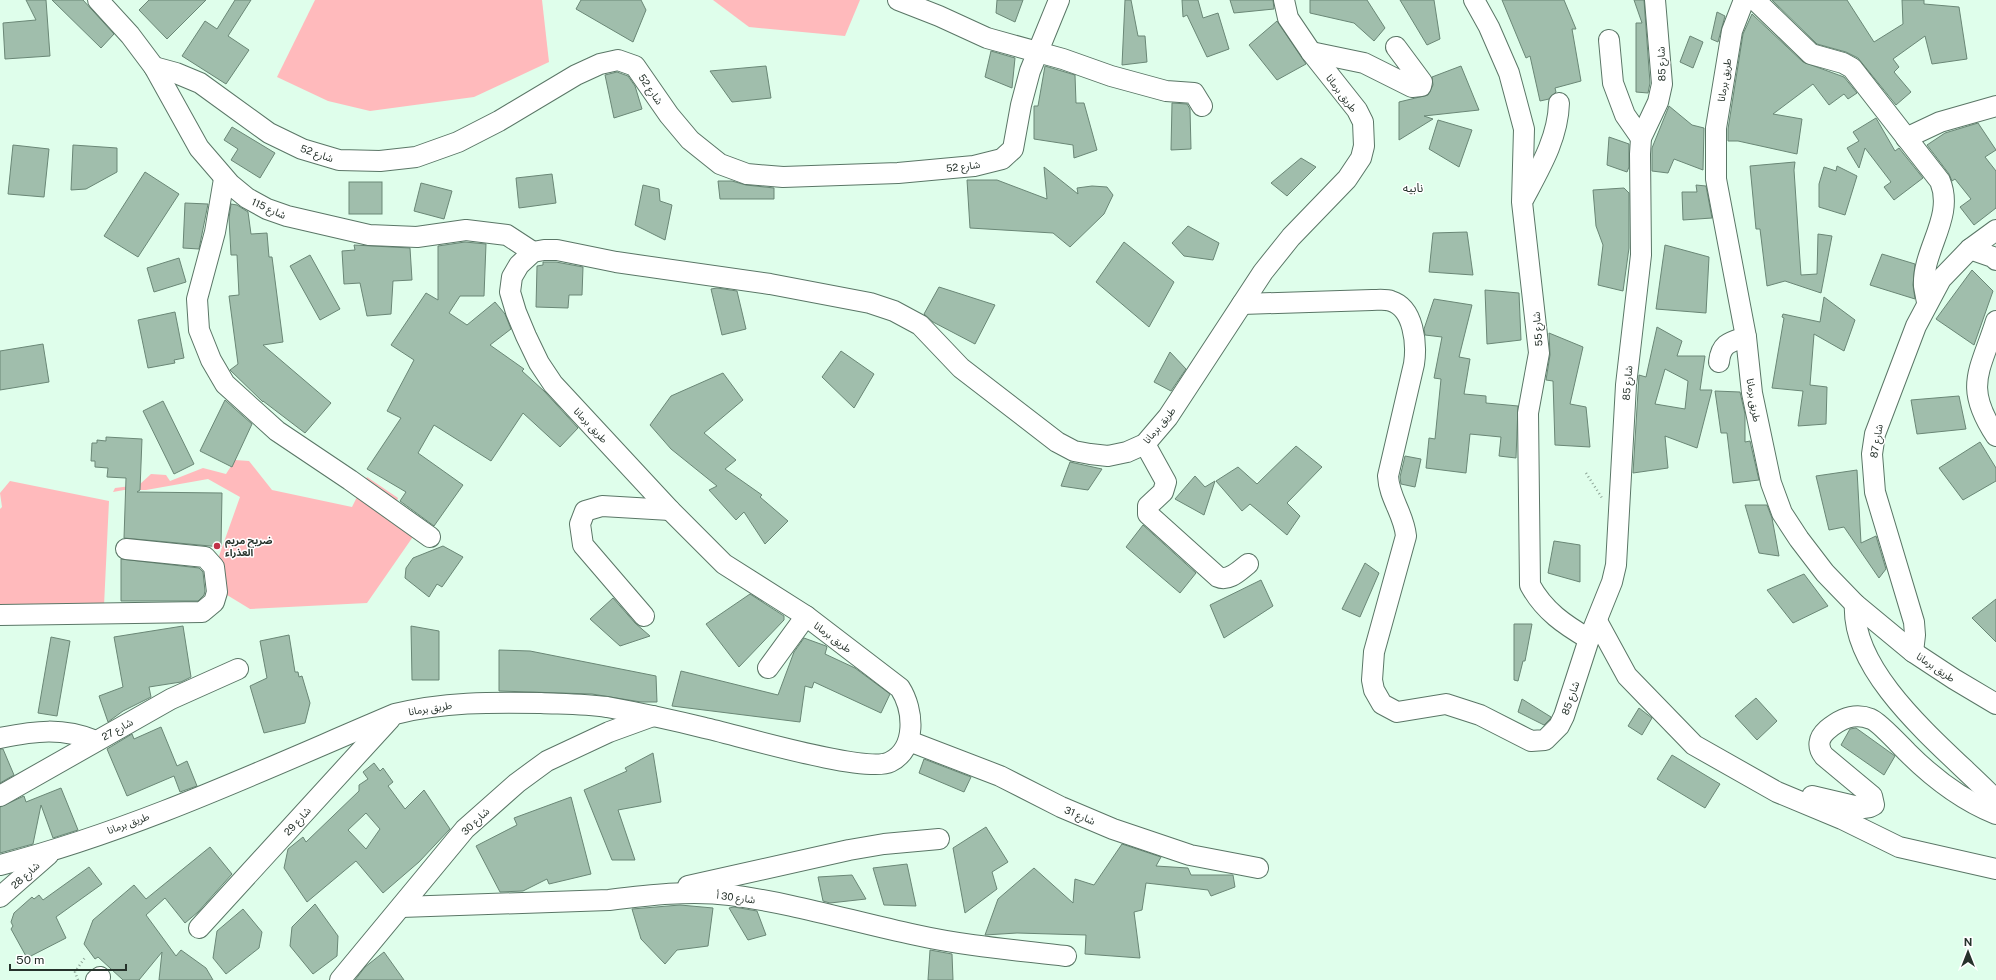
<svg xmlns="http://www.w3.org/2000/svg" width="1996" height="980" font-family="'Public Sans','Noto Sans Arabic',sans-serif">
<rect width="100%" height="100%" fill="#dffeeb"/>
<g fill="#ffbabc">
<path d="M315 0H542L549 62 474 97 370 111 328 101 277 77Z"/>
<path d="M713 0H860L845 36 749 27Z"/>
<path d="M235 460 249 461 272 490 352 507 367 477 398 498 395 506 419 528 367 603 250 609 209 584 240 497 208 479 146 490H124L113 492 115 488 139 485 151 474 166 475 170 481 203 468 226 474Z"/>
<path d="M10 481 109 501 104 606 0 610V509L2 507 0 493Z"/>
</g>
<g fill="#a0beac" stroke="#6a8776" fill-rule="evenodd">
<path d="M26 0H46L50 56 5 59 3 23 36 20Z"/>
<path d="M52 0H83L114 34 101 48Z"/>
<path d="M149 0H206L167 39 139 10Z"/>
<path d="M235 0H251L228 36 249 50 226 84 182 56 205 21 217 29Z"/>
<path d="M581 0H641L646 10 633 42 576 9Z"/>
<path d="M997 0H1023L1015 22 996 13Z"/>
<path d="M1125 0H1131L1138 36H1145L1147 62 1122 65Z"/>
<path d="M1182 0H1198L1203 18 1218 13 1229 49 1207 57 1187 15 1183 17Z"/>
<path d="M1230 0H1273L1274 9 1234 13Z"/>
<path d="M1310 0H1367L1385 28 1374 41 1354 23 1310 13Z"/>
<path d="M1400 0H1434L1440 39 1427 45Z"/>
<path d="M1502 0H1564L1576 29H1572L1581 81 1555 88 1556 92 1549 99 1540 101 1530 56 1526 58Z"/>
<path d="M1634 0H1644L1650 83 1648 93 1636 92V23H1642Z"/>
<path d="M1772 0H1847L1874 42 1903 24 1902 0H1924V4L1959 7 1967 59 1932 64 1925 36 1893 59 1899 67 1894 72 1911 92 1896 105 1858 58 1846 52 1817 44Z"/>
<path d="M1717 12 1725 16 1718 42 1711 39Z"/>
<path d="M1752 14 1803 62 1844 77 1857 93 1848 99 1844 94 1829 105 1813 84 1773 114 1802 119 1797 154 1738 141H1728V129L1743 34Z"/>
<path d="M1277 21 1306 64 1277 80 1249 45Z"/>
<path d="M1690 36 1703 42 1693 68 1680 62Z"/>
<path d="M991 51 1015 58 1012 88 985 77Z"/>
<path d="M766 66 771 98 732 102 710 71Z"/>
<path d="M1045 66 1075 75 1076 103H1084L1097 150 1074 158 1073 145 1034 139V106H1038Z"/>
<path d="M1461 66 1479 110 1424 116 1433 119 1399 140V102L1428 95 1433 85 1432 77Z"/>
<path d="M617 72 628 76 635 86 642 109 614 118 605 75Z"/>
<path d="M1172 103 1187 104 1190 109 1191 149 1171 150Z"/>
<path d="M1669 106 1692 125 1704 128 1703 170 1674 159 1668 173 1652 171V148Z"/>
<path d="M1876 118 1895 151 1899 148 1923 178 1894 200 1884 187 1891 182 1865 148 1859 168 1847 148 1859 141 1853 132Z"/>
<path d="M1438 120 1472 130 1459 167 1429 149Z"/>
<path d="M1978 123 1996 150 1985 157 1996 171V208L1974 225 1960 207 1971 199 1955 179 1952 181 1949 174 1927 145 1945 133Z"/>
<path d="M232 127 275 153 260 178 231 160 238 149 224 140Z"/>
<path d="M1609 137 1629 144V167L1627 172 1607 165Z"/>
<path d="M13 145 49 149 44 197 8 194Z"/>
<path d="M73 145 117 148V172L86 189 71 190Z"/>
<path d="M1301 158 1316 167 1287 196 1271 183Z"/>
<path d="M1795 162 1794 170 1801 275 1817 274 1818 234 1832 236 1821 293 1785 281 1767 286 1760 229H1756L1750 166Z"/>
<path d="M1837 166 1857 176 1845 215 1819 207V184L1824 167 1836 171Z"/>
<path d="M1044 167 1078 194 1077 188 1092 186 1107 187 1113 195 1104 214 1070 247 1053 233 970 228 967 180H997L1047 199Z"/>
<path d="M145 172 179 194 138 257 104 236Z"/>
<path d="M552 174 556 203 519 208 516 178Z"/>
<path d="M718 181H732L746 185 774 188V199H720Z"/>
<rect x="349" y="182" width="33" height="32"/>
<path d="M421 183 452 191 444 219 414 211Z"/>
<path d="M643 185 659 189 660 201 672 205 665 240 635 225Z"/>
<path d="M1696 185 1706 186 1712 218 1683 220 1682 192H1697Z"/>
<path d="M1624 188 1629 193V248L1623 291 1598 285 1603 245 1596 226 1593 190Z"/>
<path d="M185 203 208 204 199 249 183 248Z"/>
<path d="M231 204 237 205 248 212 251 234 267 233 269 257H272L283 342 263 345 331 403 305 433 263 401V402L230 370 238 364 229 296 239 295 237 255H231L229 218Z"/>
<path d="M1188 226 1219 243 1213 260 1184 256 1172 243Z"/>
<path d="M1467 232 1473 275 1429 272 1433 233Z"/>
<path d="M465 242 486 244 484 296H460L449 313 467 325 495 302 505 314 511 329 490 345 524 369 522 371 544 391 578 428 560 447 523 413 491 461 434 425 418 453 463 485 434 526 400 501 406 492 367 469 401 418 387 411 414 360 391 345 426 293 438 300V246Z"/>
<path d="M1124 242 1174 282 1149 327 1096 282Z"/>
<path d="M354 245 410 248 412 280 393 281 391 314 367 316 360 283 344 284 342 251 355 250Z"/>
<path d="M1665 245 1709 257 1706 313 1656 309Z"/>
<path d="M1882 254 1915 264 1913 285 1915 299 1870 285Z"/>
<path d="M310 255 340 309 320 320 290 266Z"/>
<path d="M179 258 186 282 154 292 147 268Z"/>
<path d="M543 262H556L583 267 582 295H569L568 308 536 307 537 266 543 265Z"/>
<path d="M1972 270 1993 291 1974 345 1936 319Z"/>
<path d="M939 287 995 305 975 344 933 322 924 314Z"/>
<path d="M717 288 737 291 746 329 722 335 711 289Z"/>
<path d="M1485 290 1519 293 1521 340 1487 344Z"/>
<path d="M1824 297 1855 320 1844 351 1814 334 1810 385 1827 387 1826 424 1798 426 1803 391 1772 388 1784 318 1782 317 1783 314 1820 322Z"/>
<path d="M1434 299 1472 305 1459 357 1470 359 1464 394 1486 396V403L1518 406 1516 458 1499 456 1501 437 1470 434 1466 473 1426 468 1429 438 1435 439 1441 379 1434 378 1442 337 1425 335 1424 329Z"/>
<path d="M175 312 184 358 174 360 175 363 148 368 138 320Z"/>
<path d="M1657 327 1682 341 1677 356H1705L1700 390H1712L1697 448 1665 436 1668 468 1633 473 1639 375 1646 377ZM1665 369 1688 381 1685 409 1655 404Z"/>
<path d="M1549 333 1583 347 1570 404 1586 407 1590 447 1555 445 1553 381 1546 380 1550 355Z"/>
<path d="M43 344 49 382 0 390V351Z"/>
<path d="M841 351 874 374 854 408 822 377Z"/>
<path d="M1170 352 1186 369 1171 391 1154 382Z"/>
<path d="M723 373 743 400 704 433 736 460 725 469 762 495 760 497 788 521 765 544 744 512 736 520 709 490 717 486 671 449 650 425 671 396Z"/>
<path d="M1715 391 1740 392 1745 414V442L1750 441 1759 480 1733 483 1727 433H1721Z"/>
<path d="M1959 396 1966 429 1917 434 1911 400Z"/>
<path d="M225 400 252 424 232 467 200 451Z"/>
<path d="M163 401 194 464 174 474 143 411Z"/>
<path d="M106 437 142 439 140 490 137 492 222 493 221 547 124 538 126 478 107 477 108 468 95 467V461H91L92 443H97V440L106 441Z"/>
<path d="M1980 442 1996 468V481L1963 500 1939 468Z"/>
<path d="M1296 446 1322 467 1287 503 1300 516 1287 535 1250 504 1242 511 1216 481 1238 467 1257 484Z"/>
<path d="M1405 456 1421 459 1415 487 1401 484 1400 477Z"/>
<path d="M1070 462 1102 469 1088 490 1061 486Z"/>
<path d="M1857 470 1861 543 1876 536 1886 569 1879 578 1844 527 1829 530 1816 476Z"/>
<path d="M1195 476 1205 487 1215 481 1204 515 1175 499Z"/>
<path d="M1745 505H1767L1772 518 1779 556 1759 553Z"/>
<path d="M1143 525 1196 573 1180 593 1126 547Z"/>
<path d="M1554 541 1580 545V582L1548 573Z"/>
<path d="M443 546 463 557 442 587 437 584 429 597 405 578 406 568 413 558Z"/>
<path d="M121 559 199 568 203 572 205 591 204 595 198 601H121Z"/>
<path d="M1365 563 1379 573 1360 617 1342 609Z"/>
<path d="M1804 574 1828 606 1793 623 1767 590Z"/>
<path d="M1261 580 1273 606 1224 638 1210 605Z"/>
<path d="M750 594 784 616V620L739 667 706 624Z"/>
<path d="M613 598 635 623 650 636 620 646 590 619Z"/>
<path d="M1996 599V642L1972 618Z"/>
<path d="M1514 624H1532L1525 661H1523L1518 681 1514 680Z"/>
<path d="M183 626 191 677 181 682 149 687 151 697 123 711 108 722 99 696 123 687 114 637Z"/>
<path d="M411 626 439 631V680H412Z"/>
<path d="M289 635 295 672H298L299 677 302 676 310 703 305 723 264 733 250 686 267 678 260 641Z"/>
<path d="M51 637 70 641 57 716 38 713Z"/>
<path d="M804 638 826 646 827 647 825 654 855 668 890 694 881 713 814 682 812 688 805 686 800 722 672 706 681 671 778 695 794 652Z"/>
<path d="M499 650 530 651 656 676 657 702H641L592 694 499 691Z"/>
<path d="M1756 698 1777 721 1757 740 1735 716Z"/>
<path d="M1522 699 1551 717 1550 719 1544 725 1518 712Z"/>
<path d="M1639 708 1652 718 1642 735 1628 726Z"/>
<path d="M161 727 177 766 187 761 197 786 180 792 174 776 127 796 107 749 132 734 134 739Z"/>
<path d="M1856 728 1895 756 1884 775 1841 745 1850 729Z"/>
<path d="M0 749H3L14 775 0 783Z"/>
<path d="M653 753 661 802 618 810 635 860H612L584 790 627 771 625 768Z"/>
<path d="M1672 755 1720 784 1705 808 1657 779Z"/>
<path d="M924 759 971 777 964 792 919 773Z"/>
<path d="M374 763 380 771 383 768 393 782 388 786 405 809 424 790 450 829 419 862 383 893 356 861 307 902 284 868 288 849 303 837 306 842 359 791V785L368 779 363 772ZM366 813 380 829 366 849 348 830Z"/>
<path d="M61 788 78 830 53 838 41 805 33 844 0 853V807L24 796 26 802Z"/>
<path d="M571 797 591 874 549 884 547 879 523 891 500 892 476 846 517 825 514 818Z"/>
<path d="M986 827 1008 862 992 872 997 889 965 913 953 848Z"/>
<path d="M1122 844 1161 857 1156 866 1188 868 1191 875H1233L1235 887 1211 896 1208 890 1146 883 1142 910 1134 912 1140 958 1085 954 1086 935 1017 933 985 935 998 899 1034 868 1073 903 1075 879 1094 885Z"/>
<path d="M210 847 232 874 198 912 185 923 165 898 146 915 176 956 181 950 206 968 213 980H159L162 952 139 980H123L98 957 95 959 84 944 93 920 134 885 146 899Z"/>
<path d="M907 864 916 906 884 905 873 868Z"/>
<path d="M89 867 102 884 56 917 66 938 27 958 11 929 13 926 11 922 14 913 32 897 34 899 39 895 43 900Z"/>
<path d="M852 875 866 899 830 903 823 901 818 877Z"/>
<path d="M315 904 338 936 337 956 313 974 290 946 292 927Z"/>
<path d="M680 905 713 908 708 946 677 950 665 964 641 939 632 909Z"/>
<path d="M734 907 757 911 766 935 748 940 729 908Z"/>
<path d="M243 909 262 932 259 948 226 974 213 958 217 931Z"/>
<path d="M930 950 952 954 953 980H928Z"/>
<path d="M384 952 404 980H355L365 967Z"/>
</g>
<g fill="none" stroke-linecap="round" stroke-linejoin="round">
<g stroke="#5a7666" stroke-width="22">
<g id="minor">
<path d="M98 0 130 35 154 67 199 148 230 184 247 198 267 209 287 216 369 235 417 237 466 230 507 235 533 252"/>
<path d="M898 0 939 16 987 38 1063 59 1111 76 1166 91 1194 93 1202 106"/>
<path d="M1474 0 1489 27 1509 73 1524 129 1522 202 1539 353 1528 413 1530 585C1544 611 1565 625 1589 639"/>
<path d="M1744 0 1732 31 1716 128V179L1746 337 1752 393 1771 483 1782 513 1799 539 1825 573 1855 604 1913 652 1954 679 1996 704"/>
<path d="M1755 0 1811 54 1843 63 1852 68 1940 181C1955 217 1922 250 1924 286 1925 292 1926 297 1927 302"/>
<path d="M1609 40 1613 83 1625 115 1641 138"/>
<path d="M1311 52 1364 63 1412 87 1421 86 1422 82 1396 47"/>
<path d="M154 67 176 73 200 83 269 133 302 149 339 160 380 161 416 157 458 142 499 121 576 75 600 64 618 60 635 66 669 115 690 140 720 164 747 174 783 177 898 173 974 166 1002 159 1013 149 1021 105 1030 71 1059 0"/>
<path d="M1906 138 1940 122 1996 106"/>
<path d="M224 179 215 232 197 299 199 330 211 360 225 384 277 431 350 480 430 537"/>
<path d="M1524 198C1540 168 1558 138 1559 103"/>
<path d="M1970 249 1993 257 1996 260"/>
<path d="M1242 304 1372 300C1378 300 1386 299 1391 301 1414 308 1417 344 1414 364L1388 476C1389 498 1404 514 1406 536L1374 652 1372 680 1374 690 1382 704 1397 712 1446 704 1480 715 1531 741 1545 740 1559 726 1564 716 1589 639 1612 582 1616 565 1626 385 1641 255 1640 154 1641 138 1658 102 1662 84 1655 0"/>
<path d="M1996 321C1980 372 1963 386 1996 436"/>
<path d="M1719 362C1721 343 1730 342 1746 337"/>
<path d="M1145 444 1166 482 1163 492 1148 506V514L1218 577C1229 582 1240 570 1248 564"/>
<path d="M1855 604C1850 677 1950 752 1996 800"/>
<path d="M0 615 202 612 214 602 217 592 214 567 205 557 126 549"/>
<path d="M644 616 583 545 580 524 585 511 602 506 670 510"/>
<path d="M1597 621 1627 676 1694 745 1777 792 1842 819 1899 847 1996 869"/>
<path d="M1913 652 1915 635 1914 622 1875 492 1872 454 1875 434 1916 326 1941 279 1970 249 1996 230"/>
<path d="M768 668 806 616"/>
<path d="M0 738C35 731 62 727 96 741"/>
<path d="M909 741 1000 776 1061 807 1113 829 1190 855 1258 868"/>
<path d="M0 796 171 699 238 669"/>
<path d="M1812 796 1863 808 1870 807 1874 805 1872 796 1824 756C1817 747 1818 738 1827 730 1840 719 1854 712 1871 719 1879 722 1900 745 1907 752 1933 778 1961 800 1996 814"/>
<path d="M0 865C136 830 265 769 395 714 443 702 491 702 541 703 563 704 586 704 607 707 640 713 673 720 705 728 737 735 866 774 890 762 917 749 914 710 900 688L806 616 724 564 670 510 553 384 539 363 526 336 516 312 510 292 512 277 519 265 533 252 544 250H557L616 262 770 284 870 303 894 311 920 325 961 368 1057 442 1074 451 1090 454 1108 456 1127 452 1145 444 1168 417 1263 272 1291 237 1347 179 1361 158 1364 146 1363 122 1357 110 1311 52 1288 18 1284 0"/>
<path d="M688 886 849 850 884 844 939 839"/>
<path d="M0 897 48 855"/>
<path d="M401 907 609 900C649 895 690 890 730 895 793 903 854 922 916 935 965 946 1016 950 1066 956"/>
<path d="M199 928 390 719"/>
<path d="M96 980 100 977"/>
<path d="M340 980 465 829 517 783 547 761 609 732 653 716"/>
</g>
</g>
<g stroke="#8da496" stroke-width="2.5" stroke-dasharray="1 3" stroke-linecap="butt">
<path d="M1586 473 1602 498"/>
<path d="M78 980 75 972 86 956"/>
</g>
<use href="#minor" stroke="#fff" stroke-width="20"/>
</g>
<circle fill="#c13148" stroke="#fff" stroke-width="1.5" cx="217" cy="546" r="4"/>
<g text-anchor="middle" stroke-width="3" stroke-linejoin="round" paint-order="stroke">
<g font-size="10" fill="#26322b" stroke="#fff">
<text transform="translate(1661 64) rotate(-92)" y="4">شارع 85</text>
<text transform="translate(1724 80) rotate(-81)" y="4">طريق برمانا</text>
<text transform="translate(651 89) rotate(55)" y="4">شارع 52</text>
<text transform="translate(1342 93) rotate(53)" y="4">طريق برمانا</text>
<text transform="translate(317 153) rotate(19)" y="4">شارع 52</text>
<text transform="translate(963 166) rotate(-7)" y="4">شارع 52</text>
<text transform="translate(269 208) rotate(24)" y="4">شارع 115</text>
<text transform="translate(1537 329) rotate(-95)" y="4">شارع 55</text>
<text transform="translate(1627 383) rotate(-85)" y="4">شارع 85</text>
<text transform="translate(1754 400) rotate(81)" y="4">طريق برمانا</text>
<text transform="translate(591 425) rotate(47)" y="4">طريق برمانا</text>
<text transform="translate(1159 425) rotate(-50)" y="4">طريق برمانا</text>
<text transform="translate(1876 441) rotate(-80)" y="4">شارع 87</text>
<text transform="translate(833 637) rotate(37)" y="4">طريق برمانا</text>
<text transform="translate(1936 667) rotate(34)" y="4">طريق برمانا</text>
<text transform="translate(1570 698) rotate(-71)" y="4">شارع 85</text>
<text transform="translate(430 708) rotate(-9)" y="4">طريق برمانا</text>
<text transform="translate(117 729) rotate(-29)" y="4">شارع 27</text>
<text transform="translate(1080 815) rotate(23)" y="4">شارع 31</text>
<text transform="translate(297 821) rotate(-48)" y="4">شارع 29</text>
<text transform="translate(475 821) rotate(-44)" y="4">شارع 30</text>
<text transform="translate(128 823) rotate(-20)" y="4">طريق برمانا</text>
<text transform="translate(25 875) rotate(-42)" y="4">شارع 28</text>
<text transform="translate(736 897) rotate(7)" y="4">شارع 30 أ</text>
</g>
<g font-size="10" font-weight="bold" fill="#26322b" stroke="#fff" text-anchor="start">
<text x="225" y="544">ضريح مريم<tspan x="225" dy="12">العذراء</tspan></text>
</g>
<g font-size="12" fill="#26322b" stroke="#fff">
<text x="1413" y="192">نابيه</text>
</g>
</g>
<g transform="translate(1968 952)" stroke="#ffffff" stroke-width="3" paint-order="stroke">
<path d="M0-3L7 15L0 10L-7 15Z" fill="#26322b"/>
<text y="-6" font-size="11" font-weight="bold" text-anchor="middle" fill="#26322b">N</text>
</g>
<path d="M10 964v6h116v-6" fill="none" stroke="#26322b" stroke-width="2"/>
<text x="16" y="964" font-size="12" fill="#26322b" stroke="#ffffff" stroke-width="3" paint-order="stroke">50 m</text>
</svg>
